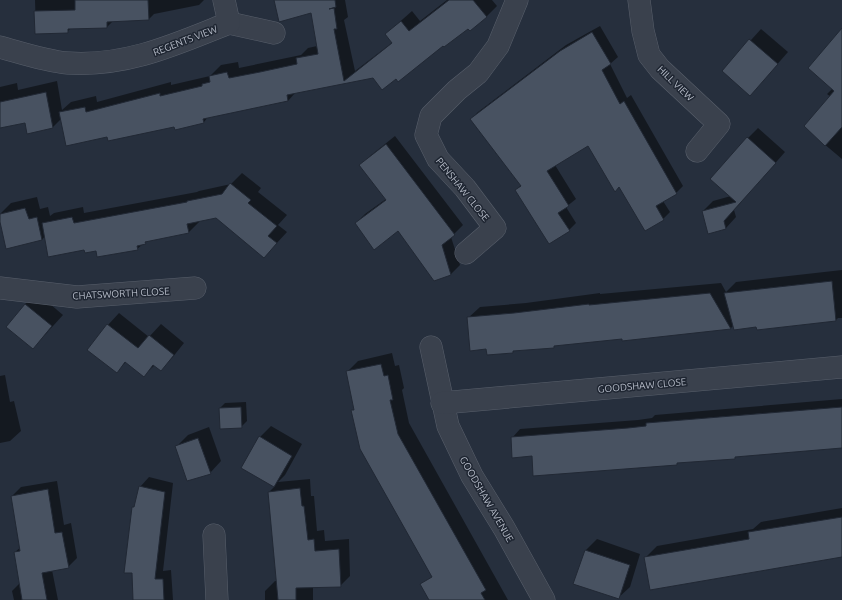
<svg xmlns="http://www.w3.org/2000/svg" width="842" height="600" font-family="Ubuntu,sans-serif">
<rect width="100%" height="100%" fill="#262f3d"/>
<g fill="#0007">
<path d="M35 0H204L199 5 154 14 149 19 114 20 107 27 71 28 67 32 36 33Z"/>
<path d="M275 0H345L348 17 344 20 355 71 393 42 386 34 412 11 420 21 447 0H492L497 6 486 17 468 27 396 78 373 77 295 93 288 101 208 117 204 122 108 136 61 119 53 127 26 122 0 127V87L17 83 18 90 57 81 62 110 71 102 96 96 97 102 171 82V85L210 76 221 65 238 62 239 68 301 55 308 48 317 46 312 12Z"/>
<path d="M600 26 618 57 610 64 627 98 631 95 683 186 676 193 663 201 670 212 663 219 619 186 588 144 555 165 576 199 566 207 576 223 569 230 516 190 522 184 471 119 478 112 566 45Z"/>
<path d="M761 29 788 52 761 83 723 71Z"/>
<path d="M842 38V159L817 138 831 97 827 94 833 88Z"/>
<path d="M758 128 785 152 734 210 736 217 726 228 703 211 713 201 731 196 748 138Z"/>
<path d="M395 136 463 225 451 237 460 265 451 274 398 230 356 223 365 214 386 199 361 165 370 156Z"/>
<path d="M242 173 261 188 258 192 287 215 278 225 287 232 264 257 216 217 200 221 189 232 148 240 137 249H85L45 236 42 240 7 248 0 214 11 203 37 197 40 209 48 207 50 216 54 213 83 207 84 213 197 192 199 191 231 184Z"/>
<path d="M842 270V318H838L836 320 757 326 734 325 731 328 623 340V338L555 345 553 347 514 350 513 352 487 348 468 318 480 307 526 303 600 293V294L721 283 726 292 736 282Z"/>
<path d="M37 293 63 315 33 348 8 327 25 304Z"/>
<path d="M119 313 149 337 161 324 184 343 172 358 161 370 155 365 144 375 126 362 116 372 108 325Z"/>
<path d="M392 353 395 366 399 365 404 388 402 390 409 423 508 600H446L353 411 355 409 347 372 358 361Z"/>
<path d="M5 375 10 402 14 401 21 431 10 441 0 443V376Z"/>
<path d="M842 399V447L736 456 734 458 533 455 512 438 520 429 638 420 652 418 655 415Z"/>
<path d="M246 402 247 421 241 427 220 408 225 403Z"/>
<path d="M271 426 302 444 285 475 278 482 310 479 311 496H314L317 531 324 530 325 541 349 539 350 576 340 586H313V600H265V591L275 581H277L269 492 274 487 260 437Z"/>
<path d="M209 427 221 461 210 473 177 446 188 435Z"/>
<path d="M149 477 173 483 163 571 171 570 173 600H134L133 508 135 505 140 487Z"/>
<path d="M57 481 64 525 71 523 77 558 68 567 52 570 58 600H14L12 591 20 583 15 552 21 547 12 496 21 487Z"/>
<path d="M842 508V556L646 557 657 546 753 529 761 522Z"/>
<path d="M597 539 640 554 630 587 618 598 575 583 586 550Z"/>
</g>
<g fill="#485261" stroke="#212834">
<path d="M75 0H148L149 20 107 22V28L68 29V33L35 34 34 11 75 10Z"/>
<path d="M274 0H335L336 7 329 9 334 8 337 29H334L344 81 392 43 385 34 401 21 409 31 449 0H473L487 17 470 31 468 29 444 47 443 46 398 82 396 79 382 90 373 78 287 95 288 101 203 119 204 123 175 130 174 127 108 141 107 137 66 146 59 112 85 107 86 112 160 93V96L202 86V84L210 82 209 76 227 72 229 78 260 72 297 64 296 58 318 54 311 13 279 22Z"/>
<path d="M842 28V127L825 146 804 126 834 91 808 68Z"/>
<path d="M592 32 611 64 602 70 620 104 624 101 677 194 656 206 664 220 645 231 619 187 615 192 588 146 547 171 569 206 558 213 570 231 549 244 515 190 521 186 470 119 560 51Z"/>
<path d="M749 39 778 64 750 96 722 71Z"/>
<path d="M46 92 53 128 27 134 25 123 0 128V102Z"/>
<path d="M747 137 776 163 724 221 726 229 708 234 702 211 736 202 710 179Z"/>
<path d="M386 144 455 235 442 245 451 275 434 281 398 231 374 250 355 223 386 200 359 165Z"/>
<path d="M230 183 251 200 248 203 277 226 268 236 277 243 264 258 216 218 187 224 189 233 145 242 146 244 137 246 138 250 97 257 96 251 85 253 84 250 48 257 42 223 72 217 74 223 187 202V201L222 194Z"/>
<path d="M25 208 29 219 37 217 42 240 6 249 0 222V214Z"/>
<path d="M832 281 836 321 757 330 756 327 734 330 724 293Z"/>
<path d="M710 293 731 329 622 341V339L554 346V348L513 351V353L487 355 486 349 470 351 467 317 514 313 589 304V305Z"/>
<path d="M25 304 52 326 33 349 6 327Z"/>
<path d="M107 324 138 348 149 335 174 355 161 371 153 365 144 377 125 362 117 373 87 350Z"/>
<path d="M381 364 384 376 388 375 393 400H390L398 434 486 590 481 593 485 600H429L420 584 432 577 360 449 351 410H354L346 371Z"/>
<path d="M241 407 242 428 220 429 219 408Z"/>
<path d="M842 407V448L735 457V459L677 463V465L533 476 532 456 512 458 511 437 628 428 646 426V423Z"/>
<path d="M259 436 292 456 274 487 241 468Z"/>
<path d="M198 438 211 474 187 481 175 446Z"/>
<path d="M139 486 165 492 155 579H163L164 600H133L132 573H124L132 507H134Z"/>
<path d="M300 488 302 506H304L308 540 314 539 315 551 339 549 341 587 296 588V600H278L268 492Z"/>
<path d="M48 489 55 533 62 532 69 568 42 573 47 600H22L14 552 20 551 11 496Z"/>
<path d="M842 517V557L650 590 644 557 749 539 748 532Z"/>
<path d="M585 550 630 565 619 599 573 584Z"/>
</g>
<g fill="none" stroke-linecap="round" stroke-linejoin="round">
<g stroke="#585f6b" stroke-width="23">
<g id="minor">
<path d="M639 0 643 31 649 55 660 69 719 124 697 151"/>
<path d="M229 23 274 33"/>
<path d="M0 47C22 53 45 61 68 63 127 67 176 44 229 23L224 0"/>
<path d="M466 253 495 228 465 188 438 159 426 135 431 116 457 90 478 73 498 46 517 0"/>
<path d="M0 288 77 297 195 288"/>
<path d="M431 347 448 426 472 476 504 528 544 600"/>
<path d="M442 403 842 367"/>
<path d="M214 535 217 600"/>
</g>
</g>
<use href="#minor" stroke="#3a414d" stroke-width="22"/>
</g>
<g text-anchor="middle" stroke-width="3" stroke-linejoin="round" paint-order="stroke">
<g font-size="10" fill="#b6bcc8" stroke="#1f2632">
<text transform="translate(185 40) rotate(-21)" y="4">REGENTS VIEW</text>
<text transform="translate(676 83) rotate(44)" y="4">HILL VIEW</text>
<text transform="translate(463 189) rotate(51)" y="4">PENSHAW CLOSE</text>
<text transform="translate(121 293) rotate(-3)" y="4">CHATSWORTH CLOSE</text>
<text transform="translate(642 385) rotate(-5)" y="4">GOODSHAW CLOSE</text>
<text transform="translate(487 499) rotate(60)" y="4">GOODSHAW AVENUE</text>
</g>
</g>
</svg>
